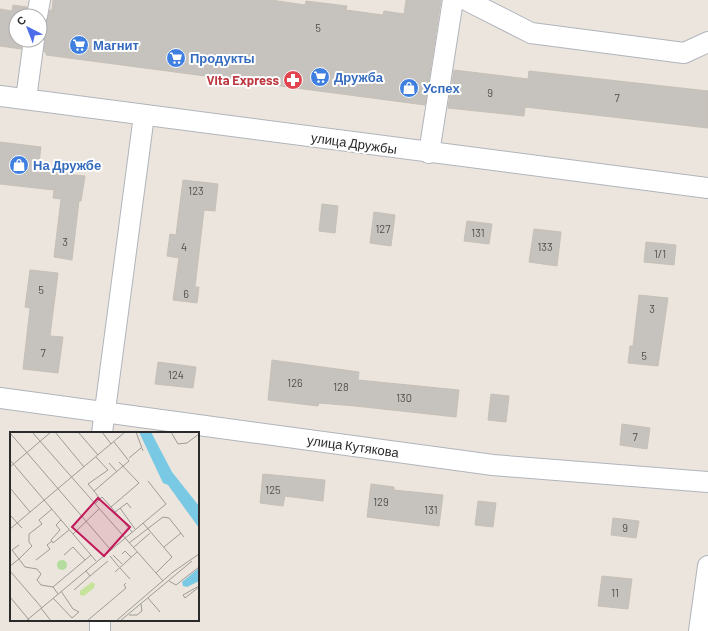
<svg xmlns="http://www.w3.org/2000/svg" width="708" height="631" font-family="Barlow,sans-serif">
<rect width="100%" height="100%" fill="#ebe5dd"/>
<g fill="#c6c2bd" stroke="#c6c0b7">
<path d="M53 0H271L305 5 306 1 347 6 346 10 383 15 384 11 404 14 406 0H441L425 105 46 55V52H44L45 36 40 30V27L46 23 50 10H52Z"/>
<path d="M13 5 27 7 26 16H16V40H22L21 49 0 46V9L12 11Z"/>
<path d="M454 70 528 79 529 71 708 91V128L525 107 524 116 448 108Z"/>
<path d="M0 142 41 147 38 171 85 176 81 201H79L72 260 54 257 61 199 53 198 54 190 0 184Z"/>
<path d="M183 180 218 184 215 211 204 210 195 287H199L197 303 173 300 179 258 167 256 170 234 176 235Z"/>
<path d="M322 204 338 206 335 233 319 231Z"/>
<path d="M374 212 395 215 391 246 370 243Z"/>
<path d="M467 221 492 224 489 244 464 241Z"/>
<path d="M534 229 561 232 557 266 529 262Z"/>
<path d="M646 242 676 245 674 265 644 262Z"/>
<path d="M30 270 58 273 50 336 63 337 58 373 23 369 30 308 25 307Z"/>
<path d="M639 295 668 298 658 366 628 363 630 346H633Z"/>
<path d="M272 360 359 372 358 380 459 390 456 417 355 406 319 403 318 406 268 400Z"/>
<path d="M158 362 196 367 193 388 155 384Z"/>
<path d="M491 394 509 396 506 422 488 420Z"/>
<path d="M622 424 650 428 647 449 620 445Z"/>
<path d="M263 474 325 480 323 501 285 496 283 506 260 503Z"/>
<path d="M371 484 394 487V490L443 495 439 526 367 517Z"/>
<path d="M478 501 496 503 493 527 475 525Z"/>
<path d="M613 518 639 521 636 538 611 535Z"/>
<path d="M602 576 632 579 628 609 598 606Z"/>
</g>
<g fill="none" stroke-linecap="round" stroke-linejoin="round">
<g stroke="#b1b4bc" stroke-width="22">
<g id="minor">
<path d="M466 0 531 33 684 53 708 42"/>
<path d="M37 16 40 0"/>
<path d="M0 96 708 188"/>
<path d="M26 99 34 40"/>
<path d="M429 153 453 0"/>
<path d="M0 398 493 465 708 482"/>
<path d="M102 433 144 115"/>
<path d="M100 631V620"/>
<path d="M699 631 708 566"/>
</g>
</g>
<use href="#minor" stroke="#fff" stroke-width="20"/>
</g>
<defs>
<g id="supermarket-disc" transform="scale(1)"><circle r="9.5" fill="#3f7fe0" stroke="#fff"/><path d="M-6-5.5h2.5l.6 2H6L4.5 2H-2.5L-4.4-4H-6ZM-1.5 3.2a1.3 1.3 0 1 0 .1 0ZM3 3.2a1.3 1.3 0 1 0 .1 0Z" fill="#fff"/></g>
<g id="pharmacy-disc" transform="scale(1)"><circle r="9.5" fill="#e0444e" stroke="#fff"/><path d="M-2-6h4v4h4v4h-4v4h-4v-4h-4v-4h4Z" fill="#fff"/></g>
<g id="shop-disc" transform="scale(1)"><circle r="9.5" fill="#3f7fe0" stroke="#fff"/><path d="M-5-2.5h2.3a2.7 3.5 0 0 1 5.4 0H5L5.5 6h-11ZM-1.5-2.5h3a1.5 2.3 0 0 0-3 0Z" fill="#fff"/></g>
</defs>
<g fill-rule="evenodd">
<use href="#supermarket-disc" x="79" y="45"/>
<use href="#supermarket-disc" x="176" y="58"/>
<use href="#supermarket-disc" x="320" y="77"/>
<use href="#pharmacy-disc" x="293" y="80"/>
<use href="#shop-disc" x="409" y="88"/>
<use href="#shop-disc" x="19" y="165"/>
</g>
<g text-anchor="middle" stroke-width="4" stroke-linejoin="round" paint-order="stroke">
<g font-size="11" fill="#51504f">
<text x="318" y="32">5</text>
<text x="490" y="97">9</text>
<text x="617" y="102">7</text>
<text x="196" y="195">123</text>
<text x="383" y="233">127</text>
<text x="478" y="237">131</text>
<text x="65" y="246">3</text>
<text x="184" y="251">4</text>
<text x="545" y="251">133</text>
<text x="660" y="258">1/1</text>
<text x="41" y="294">5</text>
<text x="186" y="298">6</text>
<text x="652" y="313">3</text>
<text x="43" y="357">7</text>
<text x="644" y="360">5</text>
<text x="176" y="379">124</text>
<text x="295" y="387">126</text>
<text x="341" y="391">128</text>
<text x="404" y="402">130</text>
<text x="635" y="441">7</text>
<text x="273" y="494">125</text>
<text x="381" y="506">129</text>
<text x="431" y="514">131</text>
<text x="625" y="532">9</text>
<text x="615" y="597">11</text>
</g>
<g font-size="13" font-weight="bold" fill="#366cbe" stroke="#fff" text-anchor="start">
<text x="93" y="50">Магнит</text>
<text x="190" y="63">Продукты</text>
<text x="334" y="82">Дружба</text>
<text x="423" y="93">Успех</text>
<text x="33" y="170">На Дружбе</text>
</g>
<g font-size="13" font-weight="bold" fill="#be3a42" stroke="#fff" text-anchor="end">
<text x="279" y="85">Vita Express</text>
</g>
<g font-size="13" fill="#2a2a2a" stroke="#fff">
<text transform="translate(354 143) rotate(8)" y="5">улица Дружбы</text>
<text transform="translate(353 446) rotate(8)" y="5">улица Кутякова</text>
</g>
</g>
<g transform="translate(10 432)">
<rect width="189" height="189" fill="#ebe5dd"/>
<path d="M47 133a5 5 0 1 1 10 0a5 5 0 1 1-10 0Z" fill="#b5dd9f"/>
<path d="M82 150 85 152 84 156 74 164 70 163V159Z" fill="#c6e39b"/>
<path d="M129 0H141L162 40 189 74V96L158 53 153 51ZM189 136V149L177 155 173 154 172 150Z" fill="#7ac9e4"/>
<path fill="none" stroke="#9e9a95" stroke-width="1" d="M22 0 153 149M45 0 74 35M68 0 88 23M92 0 101 12M126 0 133 19M161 0 168 12 177 11 189 2M0 1 100 117M119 26 131 16M0 28 86 129M109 30 129 51 101 75 122 100M99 31 107 40M0 35 41 0M0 56 20 80M84 59 78 52 98 38 86 25M90 67 84 59 119 29 104 10M85 72 92 65 101 75M110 76 125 97M42 77 29 88 32 92 19 102V110L22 114 9 127 15 135 27 137 31 142 27 148 31 153 43 155 48 162M105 80 117 71 121 76M0 83 12 96M51 88 46 93 50 98 41 108 43 111 59 98M133 91 162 125 146 141M0 97 115 0M63 102 89 77M119 111 153 85 159 86 174 105M154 115 171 101M123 116 140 101M112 122 115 119 121 125M54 123 63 115 75 128 81 123M103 123 112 132M100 124 109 135M26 128 40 117 37 113 42 109M0 134 9 127 2 118 9 113M110 136 120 147M0 139 32 176M76 139 80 144 98 129M105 140 127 120M159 149 166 153 189 135M189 154 173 163 175 166 189 155M43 155 75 128M64 158 80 144M0 165 20 189M43 166 62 186 69 180 63 177 51 159M138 166 150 180M31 176 41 189M119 183H127L132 179 131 172M16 189 156 72 138 49M77 189 116 156 114 153 116 151M106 189 163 140 189 122M110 189 182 129"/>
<path fill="#c2185b" fill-opacity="0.15" stroke="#c2185b" stroke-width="2" d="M88 66 120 95 94 124 62 95Z"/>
<rect width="189" height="189" fill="none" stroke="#2a2a2a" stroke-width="2"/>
</g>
<g transform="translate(28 28) rotate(318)"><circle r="19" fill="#ffffff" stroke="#aaaaaa"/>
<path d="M0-3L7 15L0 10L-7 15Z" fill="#4c6cea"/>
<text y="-6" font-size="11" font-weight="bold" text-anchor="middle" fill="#2a2a2a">С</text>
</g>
</svg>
